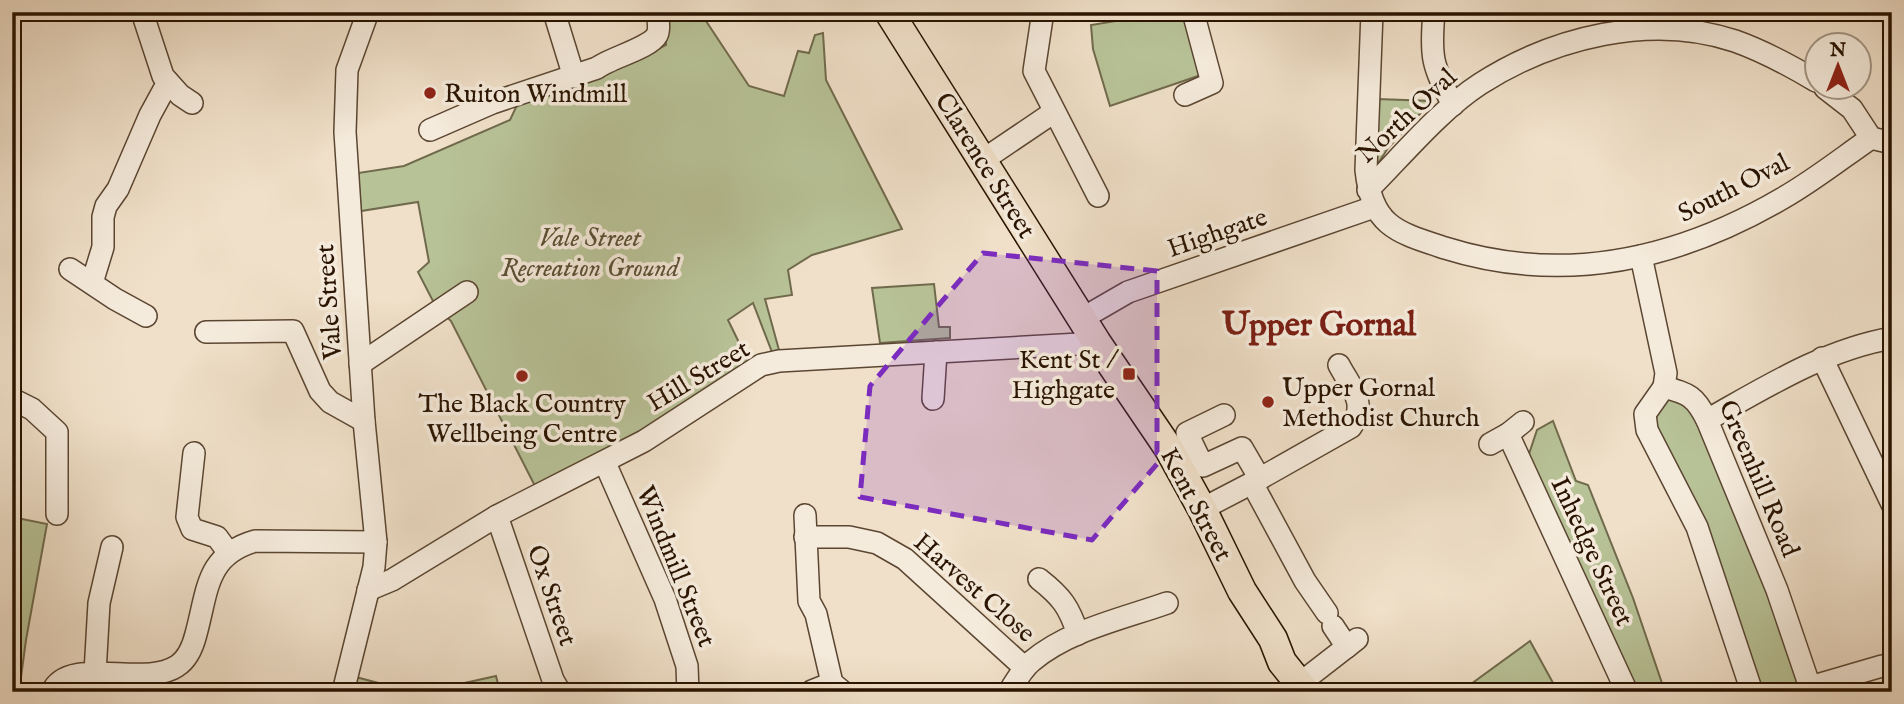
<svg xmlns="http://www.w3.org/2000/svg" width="1904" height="704" font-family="'IM FELL English',serif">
<rect width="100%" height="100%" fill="#f0e0c9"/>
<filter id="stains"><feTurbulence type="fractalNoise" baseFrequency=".00286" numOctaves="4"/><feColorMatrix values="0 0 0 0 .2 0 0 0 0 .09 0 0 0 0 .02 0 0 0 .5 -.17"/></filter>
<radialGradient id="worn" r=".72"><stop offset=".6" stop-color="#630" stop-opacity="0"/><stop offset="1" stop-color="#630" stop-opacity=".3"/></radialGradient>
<g fill="#b8c297" stroke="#706a4c" stroke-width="2">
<path d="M665 12H700L749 86 784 96 798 51 809 53 815 35 823 33 826 80 902 229 812 255 788 270 792 295 765 299 779 350 772 352 753 303 728 320 749 363 618 452 536 488 451 321 436 307 418 272 429 262 418 202 361 211 358 173 404 166 510 120 518 103 635 61 666 45Z"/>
<path d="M1147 12H1184L1201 75 1110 106 1093 49 1091 25 1147 16Z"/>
<path d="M1377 99 1432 101 1388 148 1379 162 1375 161Z"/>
<path d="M934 284 939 327H950V338L880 343 872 288Z"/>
<path d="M1679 398 1694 409 1716 457 1804 692H1760L1657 432 1654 416 1666 399Z"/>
<path d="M1553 421 1576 481 1588 485 1633 598 1665 692H1633L1527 460 1537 430Z"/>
<path d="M12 517 47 524 26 640 19 692H12Z"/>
<path d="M1530 641 1558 692H1460Z"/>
<path d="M496 676 500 692H424Z"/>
<path d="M356 677 412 692H352Z"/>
</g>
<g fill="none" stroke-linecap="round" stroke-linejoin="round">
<g stroke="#5b4632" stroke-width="24">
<g id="minor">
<path d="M142 12 163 76 180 95 192 103"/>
<path d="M554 12 574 77"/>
<path d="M1372 12 1366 170C1372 226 1396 232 1445 248 1563 285 1677 260 1783 198 1813 181 1842 158 1871 138"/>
<path d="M1434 12C1430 57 1432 65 1453 105"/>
<path d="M1042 18 1034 71 1098 196"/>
<path d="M1825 88 1852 109 1871 138"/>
<path d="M1185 95 1212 83 1193 12"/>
<path d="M430 130 492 103 597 68C610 58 650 48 657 35 660 29 658 19 657 12"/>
<path d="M1871 138 1892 143"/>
<path d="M983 160 1054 112"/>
<path d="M1368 190C1402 156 1440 110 1480 84 1553 37 1651 13 1735 41 1763 51 1791 66 1816 81"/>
<path d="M1641 256 1666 373 1664 387"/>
<path d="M70 269 115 299 146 316"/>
<path d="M92 283 103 247V217L106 206 118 189 150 115 168 82"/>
<path d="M1083 318 1128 292 1374 207"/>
<path d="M206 332 293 331 320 391 330 402 364 421"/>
<path d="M1822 358 1892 504"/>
<path d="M360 364 467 292"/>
<path d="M12 399 32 409 57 432V514"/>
<path d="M933 399 936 352"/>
<path d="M1224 415 1187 433 1203 466 1242 448 1260 479"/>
<path d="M1707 420C1766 387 1824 350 1892 338"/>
<path d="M1508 434 1627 692"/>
<path d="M1490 444 1508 434 1523 422"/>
<path d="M194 453 187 517 192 529 217 537 228 552"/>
<path d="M605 463 665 599 687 666 688 692"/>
<path d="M1252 483 1305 581 1327 613"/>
<path d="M1202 509 1252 483 1351 427C1368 403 1351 388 1339 365"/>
<path d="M805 515 809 601 816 614 832 683 843 692"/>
<path d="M497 516 553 680 560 692"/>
<path d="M805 537H849L877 543 905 559 1025 668"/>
<path d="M1039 579C1062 597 1069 607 1078 634"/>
<path d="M368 590 392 580 497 516 644 441 761 365 779 361 1097 343"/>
<path d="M1333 626 1347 647"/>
<path d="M95 673 99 603 112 547"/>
<path d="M1299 684 1357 639"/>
<path d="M812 691 832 683"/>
<path d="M52 692C68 655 145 688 177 666 188 659 193 646 196 634 208 590 206 555 255 541L376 542"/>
<path d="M343 692 374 567 376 542 364 421 345 132 347 70 368 12"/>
<path d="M1009 692C1016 681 1022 669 1032 661 1069 630 1122 619 1167 603"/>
<path d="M1752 692 1697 527 1647 430 1645 414 1664 387C1689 394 1695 396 1707 420L1777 590 1810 687"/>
<path d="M1810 692V687L1882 666"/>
</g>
</g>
<g stroke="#291300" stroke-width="31">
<path id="major" d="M889 12 1097 343 1169 449 1202 509 1242 591 1273 639 1282 662 1306 692"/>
</g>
<use href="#minor" stroke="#f5ebdc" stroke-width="21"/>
<use href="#major" stroke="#f0e0c9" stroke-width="28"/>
</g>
<path fill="#7b2cbf" fill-opacity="0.2" stroke="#7b2cbf" stroke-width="5" stroke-dasharray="14 9" stroke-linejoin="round" d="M983 253 1157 271V464L1092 540 860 497 870 386Z"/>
<g fill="#8f2418" stroke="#f5ebdc" stroke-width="2.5">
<circle cx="430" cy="93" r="7"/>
<rect x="1122" y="367" width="14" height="14" rx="3.5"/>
<circle cx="522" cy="376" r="7"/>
<circle cx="1268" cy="402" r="7"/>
</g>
<g text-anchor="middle" stroke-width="7" stroke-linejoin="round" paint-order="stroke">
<g font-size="26" fill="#291300" stroke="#f5ebdc" text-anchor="start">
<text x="444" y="102">Ruiton Windmill</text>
<text x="1115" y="368" text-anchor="end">Kent St /<tspan x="1115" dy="30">Highgate</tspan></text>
<text x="1282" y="396">Upper Gornal<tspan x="1282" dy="30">Methodist Church</tspan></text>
<text x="522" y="412" text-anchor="middle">The Black Country<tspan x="522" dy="30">Wellbeing Centre</tspan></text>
</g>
<g font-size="26" fill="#291300" stroke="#f5ebdc">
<text transform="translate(1406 115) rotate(-43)" y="9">North Oval</text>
<text transform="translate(986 165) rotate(58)" y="9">Clarence Street</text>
<text transform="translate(1733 187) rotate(-27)" y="9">South Oval</text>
<text transform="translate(1217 232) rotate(-19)" y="9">Highgate</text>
<text transform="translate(328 302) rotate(-94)" y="9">Vale Street</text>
<text transform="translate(698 375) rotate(-31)" y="9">Hill Street</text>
<text transform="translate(1760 478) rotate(67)" y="9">Greenhill Road</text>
<text transform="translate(1197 504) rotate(62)" y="9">Kent Street</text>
<text transform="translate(1593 551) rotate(65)" y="9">Inhedge Street</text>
<text transform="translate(677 566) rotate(68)" y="9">Windmill Street</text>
<text transform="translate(975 587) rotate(41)" y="9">Harvest Close</text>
<text transform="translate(553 595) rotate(71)" y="9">Ox Street</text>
</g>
<g font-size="26" font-style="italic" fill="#5b5035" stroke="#f5ebdc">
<text x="590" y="246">Vale Street<tspan x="590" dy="30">Recreation Ground</tspan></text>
</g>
<g font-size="33" font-weight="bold" fill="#7a1f14" stroke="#f5ebdc">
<text x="1319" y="335">Upper Gornal</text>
</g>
</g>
<rect width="1904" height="704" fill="none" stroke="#f0e0c9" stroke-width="42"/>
<rect x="14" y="14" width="1876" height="676" fill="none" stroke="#291300" stroke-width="3.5"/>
<rect x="21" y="21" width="1862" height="662" fill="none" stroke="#291300" stroke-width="2"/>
<g transform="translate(1838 66)"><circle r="33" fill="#f5ebdc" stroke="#a39584" stroke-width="2"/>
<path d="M0-5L12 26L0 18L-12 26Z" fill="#8f2418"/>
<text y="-10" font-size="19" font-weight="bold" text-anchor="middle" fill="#291300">N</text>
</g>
<rect width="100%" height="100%" filter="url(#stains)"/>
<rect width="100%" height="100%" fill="url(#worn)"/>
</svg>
